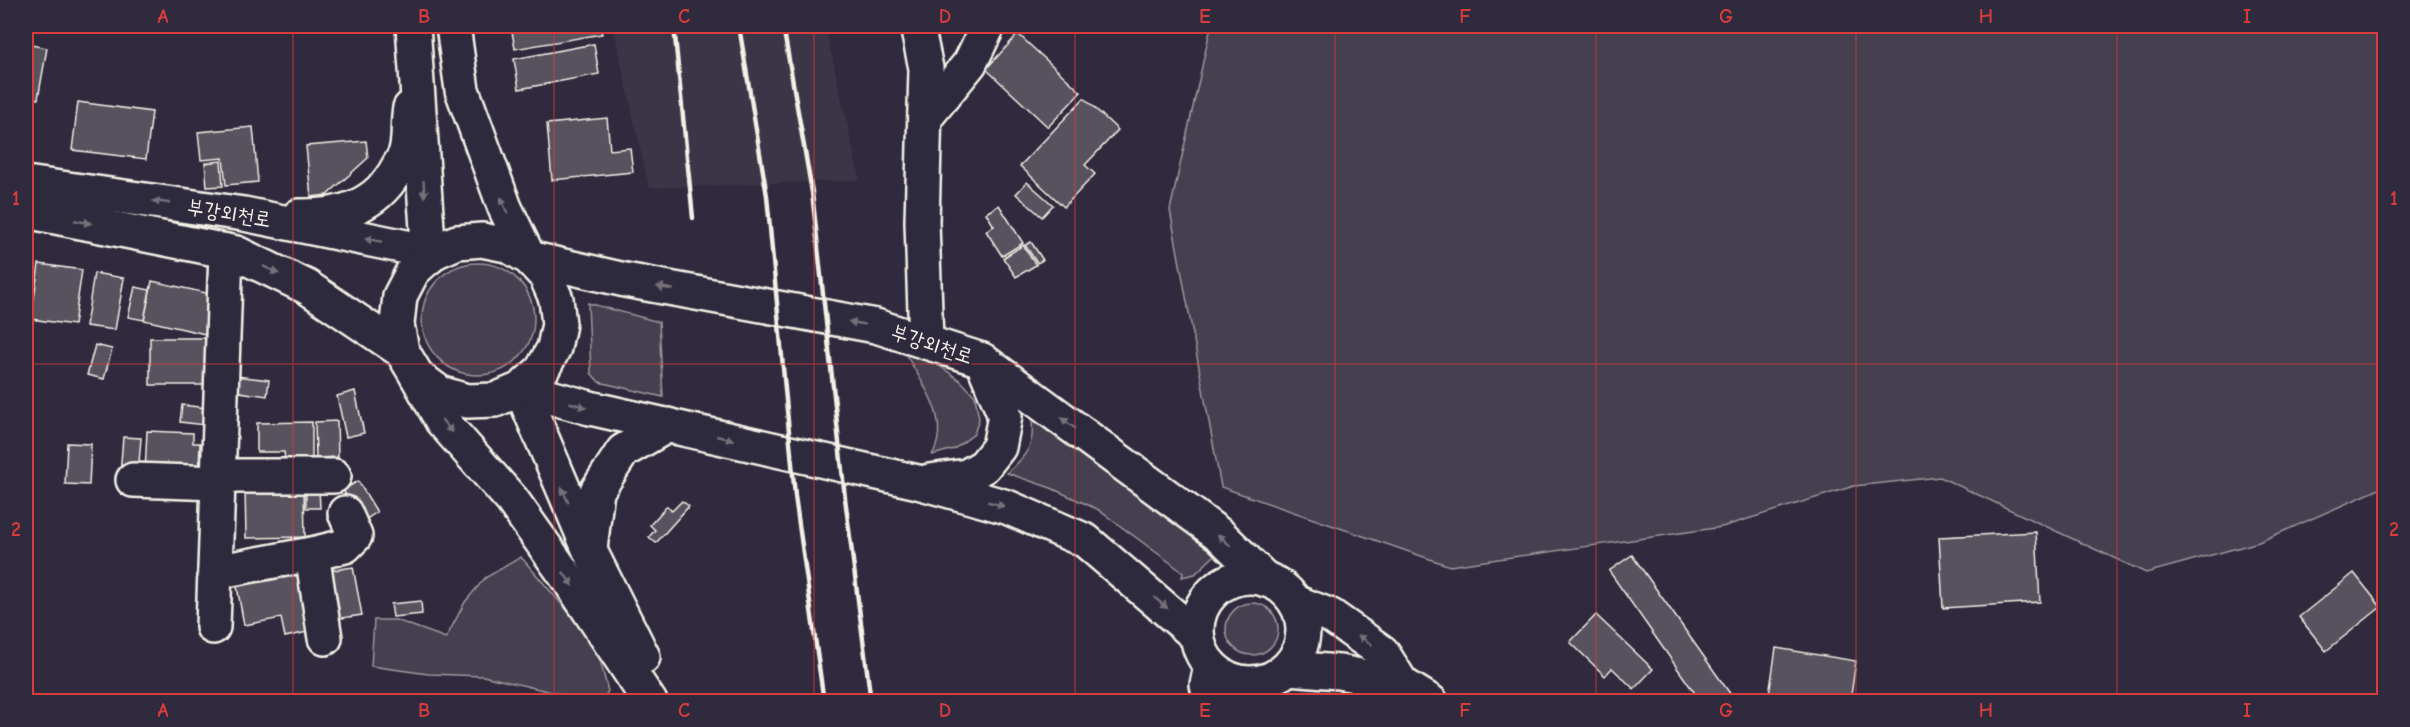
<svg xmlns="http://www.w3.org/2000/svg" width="2410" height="727" font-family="'Comic Neue','Poor Story',sans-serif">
<rect width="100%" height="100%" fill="#2f2a3d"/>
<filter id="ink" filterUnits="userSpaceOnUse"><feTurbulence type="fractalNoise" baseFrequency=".0167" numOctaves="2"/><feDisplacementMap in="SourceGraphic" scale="12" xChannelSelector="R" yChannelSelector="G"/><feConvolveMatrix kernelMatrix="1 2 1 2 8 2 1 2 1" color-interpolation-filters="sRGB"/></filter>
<g filter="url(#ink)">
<path fill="#3b3647" d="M613 26H825L860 180 649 188Z"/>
<g fill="#454050" stroke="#9c989c" stroke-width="1.5">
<path d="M1211 26H2384V487L2259 542 2146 573 1940 477 1854 486 1722 527 1450 566 1221 487 1170 210Z"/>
<circle cx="478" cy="319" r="56"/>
<path d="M588 303 659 322 663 397 599 382 591 373Z"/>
<path d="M905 353 940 366 962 382 975 396 979 419 974 434 954 449 932 455C952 420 922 383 905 353Z"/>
<path d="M1031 413 1212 544 1214 556 1195 574 1182 577 1183 573 1172 564 1097 509 1051 488 1007 473C1029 454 1036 442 1031 413Z"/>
<path d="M521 557 596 644 608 691 602 701H591L483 676 428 674 371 666 374 620H396L446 638 465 602 485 578Z"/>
<circle cx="1252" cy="629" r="26"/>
</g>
<g fill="#56525f" stroke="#f4f1e8" stroke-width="1.5">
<path d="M511 26H600L602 34 515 49Z"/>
<path d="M1018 34 1081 92 1048 127 986 69Z"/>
<path d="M26 44 47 48 38 99 26 97Z"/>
<path d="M594 44 599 74 519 89 514 59Z"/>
<path d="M1084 98 1118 130 1085 165 1095 174 1064 207 1020 166Z"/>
<path d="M78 102 152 112 146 159 72 150Z"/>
<path d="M607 118 610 150 630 148 633 172 552 180 547 124Z"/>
<path d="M253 127 258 182 226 185 223 158 201 160 198 132Z"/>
<path d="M366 141 368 158 327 195 311 197 306 146Z"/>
<path d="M221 161 223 186 207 187 205 163Z"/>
<path d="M1027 182 1053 205 1042 217 1016 194Z"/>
<path d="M999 205 1023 243 1002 256 986 231 994 226 986 213Z"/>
<path d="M1031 242 1043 260 1037 263 1025 245Z"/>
<path d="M1023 245 1036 265 1016 277 1003 258Z"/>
<path d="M39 264 82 270 74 325 31 319Z"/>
<path d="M94 273 124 278 115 330 86 326Z"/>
<path d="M152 281 211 294 214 336 144 320Z"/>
<path d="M135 287 150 290 144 320 128 317Z"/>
<rect x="150" y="338" width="58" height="47"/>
<path d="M95 345 112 349 104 379 87 375Z"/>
<path d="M236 376 269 380 267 396 233 391Z"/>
<path d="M355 391 364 433 346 437 337 396Z"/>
<path d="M182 405 215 409 213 426 180 422Z"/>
<path d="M337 421 338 457 316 458 315 422Z"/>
<path d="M312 422V459L285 460 284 452H257V423Z"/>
<path d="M147 431 193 433V443H200L199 470 145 473Z"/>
<path d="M123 437 141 438 138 475 120 474Z"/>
<path d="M67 443 91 444 89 485 65 484Z"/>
<path d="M358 481 377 512 362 522 343 490Z"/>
<path d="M304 487 305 537 246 538 245 488Z"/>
<path d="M306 489H319L320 508H306Z"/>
<path d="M682 501 689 506 656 543 649 537 655 530 650 525 667 506 672 511Z"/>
<path d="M2036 532 2040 602 1943 608 1939 537Z"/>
<path d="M1632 555 1736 702H1701L1609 571Z"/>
<path d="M300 563 312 631 285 637 281 618 244 625 235 575Z"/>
<path d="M353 567 362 615 335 619 327 571Z"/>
<path d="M2354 573 2381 607 2326 651 2299 617Z"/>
<path d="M421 601 422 614 393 617 391 604Z"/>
<path d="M1596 615 1653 669 1634 689 1612 668 1605 676 1570 642Z"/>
<path d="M1776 648 1856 661 1850 702H1768Z"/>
</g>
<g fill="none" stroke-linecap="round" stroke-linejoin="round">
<g stroke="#f4f1e8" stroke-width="38">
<g id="minor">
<path d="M917 26 926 68 922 222 926 342"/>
<path d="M925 118 970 63 988 26"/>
<path d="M26 183 244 214 406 247 429 257"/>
<path d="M26 211 236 253 307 287 402 351"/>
<path d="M299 216C340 217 377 207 398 167 401 162 405 156 406 151 410 137 407 122 410 108"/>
<path d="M417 376 442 421 512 500 573 586 650 702"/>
<path d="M521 389 590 551 643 657"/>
<path d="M220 476H334"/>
<path d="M133 480 219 483"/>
<path d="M590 549 597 491 623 451 668 425"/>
<path d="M312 554 325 638"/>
<path d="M215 572 312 554 345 546 355 536 345 513"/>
<path d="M213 627 226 251"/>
</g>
</g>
<g stroke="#f4f1e8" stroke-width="38">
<g id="major">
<path d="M413 26 429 257"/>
<path d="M453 26 462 90 505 208 529 258 546 276 556 299 559 324 554 348 542 370 521 389 495 400 467 401 440 393 417 376 402 351 397 324 400 296 413 271 434 252 457 242 482 240 507 245 529 258 625 280 876 326 982 360 1220 535 1266 580"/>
<path d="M521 389 590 408 918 482 1007 507 1086 541 1197 636"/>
<path d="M929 481 967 476 984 466 999 447 1005 416 982 360"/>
<circle cx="1250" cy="630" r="53"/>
<path d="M1295 602 1331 616 1382 652 1402 684"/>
<path d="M1288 668 1339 672 1402 684 1431 702"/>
<path d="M1211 702 1207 685 1211 666"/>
</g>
</g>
<use href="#minor" stroke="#2f2a3d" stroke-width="33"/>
<use href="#major" stroke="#2f2a3d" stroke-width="33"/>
<g stroke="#f4f1e8" stroke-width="4.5">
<path d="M674 26 693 218"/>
<path d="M739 26 767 196 795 496 824 702"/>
<path d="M783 26 812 192 845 498 871 702"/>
</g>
</g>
<defs><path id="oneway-solid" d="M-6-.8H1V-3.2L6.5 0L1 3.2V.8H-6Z" transform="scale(1.5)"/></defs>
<g fill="#747079">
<use href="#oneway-solid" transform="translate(424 189) rotate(87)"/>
<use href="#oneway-solid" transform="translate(161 202) rotate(-172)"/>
<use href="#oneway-solid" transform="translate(504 205) rotate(-112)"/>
<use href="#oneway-solid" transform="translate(83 222) rotate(11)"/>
<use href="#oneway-solid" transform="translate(373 240) rotate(-169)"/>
<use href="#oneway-solid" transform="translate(271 270) rotate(26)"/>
<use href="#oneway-solid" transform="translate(665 288) rotate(-170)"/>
<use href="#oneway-solid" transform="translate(857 323) rotate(-170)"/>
<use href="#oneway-solid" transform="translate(578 405) rotate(16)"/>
<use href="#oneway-solid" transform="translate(1068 423) rotate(-143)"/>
<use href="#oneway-solid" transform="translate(447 426) rotate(51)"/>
<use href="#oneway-solid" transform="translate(725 438) rotate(13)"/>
<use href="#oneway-solid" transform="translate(565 495) rotate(-113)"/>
<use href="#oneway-solid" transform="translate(996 504) rotate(16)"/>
<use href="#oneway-solid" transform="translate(1224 540) rotate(-138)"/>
<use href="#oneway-solid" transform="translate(568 579) rotate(54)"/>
<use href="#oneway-solid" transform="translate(1161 603) rotate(40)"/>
<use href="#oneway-solid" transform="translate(1365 640) rotate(-145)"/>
</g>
</g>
<path fill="none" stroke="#d93c3b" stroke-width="1.5" stroke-opacity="0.55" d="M293 26V702M554 26V702M814 26V702M1075 26V702M1335 26V702M1596 26V702M1856 26V702M2117 26V702M26 364H2384"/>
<g text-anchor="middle" stroke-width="5" stroke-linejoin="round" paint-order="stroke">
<g font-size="21" fill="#f4f1e8" stroke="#2f2a3d">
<text transform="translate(229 213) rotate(9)" y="7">부강외천로</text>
<text transform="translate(932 344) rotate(18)" y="7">부강외천로</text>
</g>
</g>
<rect width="2410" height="727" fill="none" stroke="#2f2a3d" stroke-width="66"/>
<rect x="33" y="33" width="2344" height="661" fill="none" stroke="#d93c3b" stroke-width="2"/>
<g font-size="20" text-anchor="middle" font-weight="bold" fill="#d93c3b">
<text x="163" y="23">A</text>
<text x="424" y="23">B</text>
<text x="684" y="23">C</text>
<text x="945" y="23">D</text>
<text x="1205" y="23">E</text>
<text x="1465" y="23">F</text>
<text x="1726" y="23">G</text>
<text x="1986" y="23">H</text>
<text x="2247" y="23">I</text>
<text x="16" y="205">1</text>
<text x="2394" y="205">1</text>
<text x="16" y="536">2</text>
<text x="2394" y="536">2</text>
<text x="163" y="717">A</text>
<text x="424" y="717">B</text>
<text x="684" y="717">C</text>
<text x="945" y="717">D</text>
<text x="1205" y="717">E</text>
<text x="1465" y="717">F</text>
<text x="1726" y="717">G</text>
<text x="1986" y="717">H</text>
<text x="2247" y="717">I</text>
</g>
</svg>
